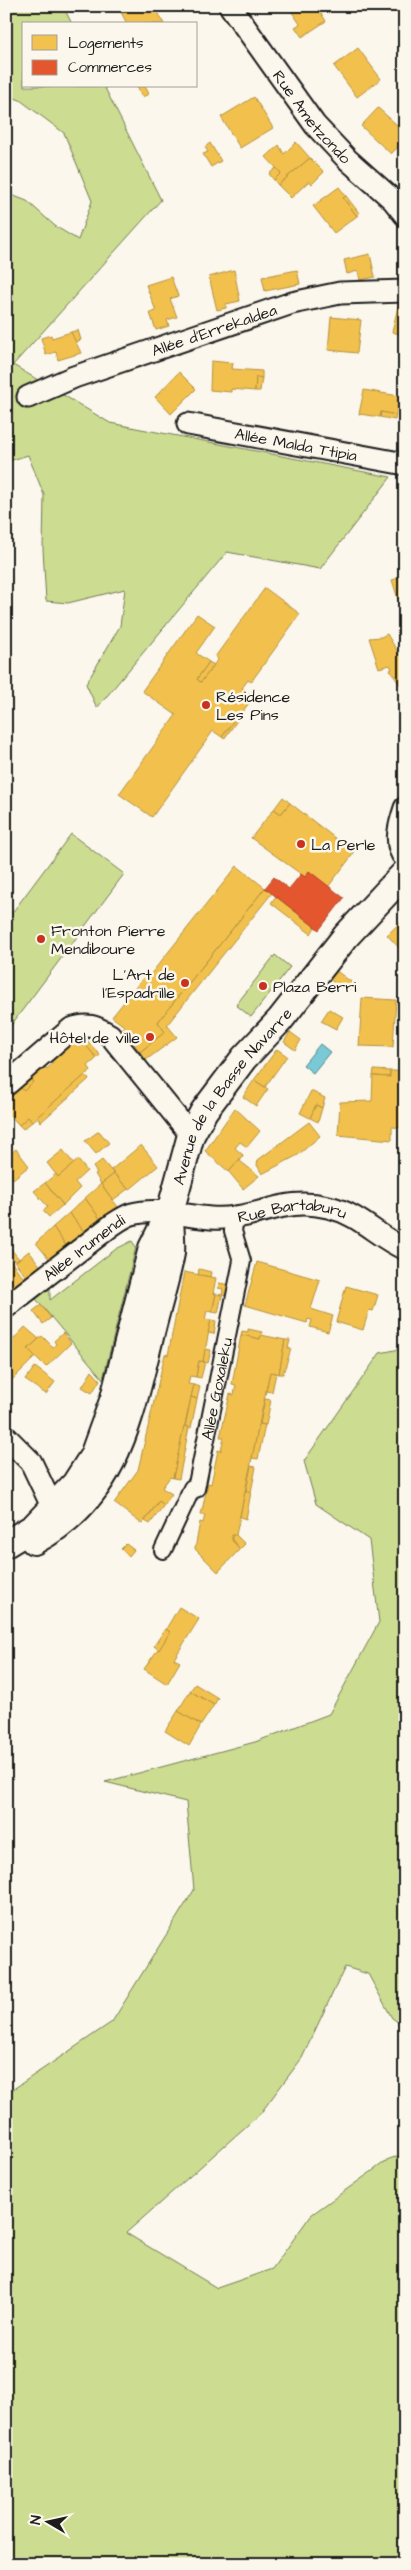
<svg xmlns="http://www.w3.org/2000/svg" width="411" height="2570" font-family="'Architects Daughter',sans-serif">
<rect width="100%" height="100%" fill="#fbf7ec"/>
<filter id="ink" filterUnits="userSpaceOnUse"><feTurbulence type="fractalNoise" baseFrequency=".02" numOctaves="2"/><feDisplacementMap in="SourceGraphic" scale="10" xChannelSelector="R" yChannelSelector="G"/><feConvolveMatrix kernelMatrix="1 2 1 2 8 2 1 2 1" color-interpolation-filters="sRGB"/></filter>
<g filter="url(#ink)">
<g fill="#ccdc90" stroke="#747c56">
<path d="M6 6H63L72 24H24V86H104L161 200 13 365 110 423 391 477 320 569 227 552 97 708 86 684 120 626 125 589 68 603 46 601 43 549 44 495 28 455 6 462V193L27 201 55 226 78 240 92 201 64 133 20 100 6 95Z"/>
<path d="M71 834 124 874 6 1032V921Z"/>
<path d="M275 955 290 967 251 1017 236 1005Z"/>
<path d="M132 1241 136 1247 103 1379 36 1299 35 1292 50 1280V1300L116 1249Z"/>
<path d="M405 1348V2027L392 2018 368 1974 345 1967 302 2058 260 2114 126 2233 217 2288 272 2269 311 2215 389 2159 405 2154V2564H6V2094L112 2022 194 1890 186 1802 105 1782 255 1742 329 1714 379 1622 369 1540 316 1504 304 1461 380 1353Z"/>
</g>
<path fill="#7ac9d7" stroke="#54848c" d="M320 1044 330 1052 313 1073 303 1065Z"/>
<g fill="#f2c14e" stroke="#b2903f">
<path d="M124 6H155L164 24H127L119 8Z"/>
<path d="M288 6H316L326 21 302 37 295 27 300 24Z"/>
<path d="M358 48 381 79 357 97 334 66Z"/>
<path d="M137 86H145L149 94 142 97Z"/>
<path d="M254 97 273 128 240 148 221 117Z"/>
<path d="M378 108 405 132V140L391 154 361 126Z"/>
<path d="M296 142 310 158 278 185 274 180 281 173 266 157 279 145 284 154Z"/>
<path d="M210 143 221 161 211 167 203 154 208 152 205 147Z"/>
<path d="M310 158 324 172 312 184 309 181 291 198 278 185Z"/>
<path d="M276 168 281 173 274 180 269 174Z"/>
<path d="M339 187 346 196 343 198 357 216 334 233 313 206Z"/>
<path d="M346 196 359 213 357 216 343 198Z"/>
<path d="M370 254 375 277 360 280 358 271 347 274 344 260Z"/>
<path d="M234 270 240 301 226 304V308L217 310 209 277Z"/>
<path d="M297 270 300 284 265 291 262 277Z"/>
<path d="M171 277 178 296 170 299 177 317 167 320 169 326 156 330 150 313 156 311 146 285Z"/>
<path d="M400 298H405L403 335 392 332Z"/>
<path d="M331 317 361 320 357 353 328 350Z"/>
<path d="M78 330 81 340 74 342 71 332Z"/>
<path d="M71 332 81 353 58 360 56 352 46 355 41 338 51 335 52 338Z"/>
<path d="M211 361 233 363 232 369 262 371V378L256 377 255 391 231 389V392L210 390Z"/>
<path d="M179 372 196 389 171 414 155 397Z"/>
<path d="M256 377 262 378 260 391H255Z"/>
<path d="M364 390 399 396 396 415 381 412 380 417 359 414Z"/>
<path d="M381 412 396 415 395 420 380 417Z"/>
<path d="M405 576V597L398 599 392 580Z"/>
<path d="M265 588 300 614 251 682 248 680 242 688 254 697 222 737 213 731 152 817 119 794 176 715 142 691 197 614 215 626 196 653 209 662 197 679 201 682 218 659 215 657Z"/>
<path d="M387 634 399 654 405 651V682L400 685 390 670 392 669 390 665 379 668 369 638 381 637Z"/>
<path d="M209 662 214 665 201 682 197 679Z"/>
<path d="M239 713 241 715 224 739 222 737Z"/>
<path d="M283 797 290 803 281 814 274 809Z"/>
<path d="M290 803 354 853 328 887 309 871 305 877 251 838 274 809 281 814Z"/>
<path d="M237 866 265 888 158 1022 165 1032 140 1052 122 1028 124 1026 112 1017 147 973 150 975Z"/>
<path d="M265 888 272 893 167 1025 177 1037 146 1060 140 1052 165 1032 158 1022Z"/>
<path d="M276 896 315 927 311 934 271 903Z"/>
<path d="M405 918V954L387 935Z"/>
<path d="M335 970 354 984 350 989 344 985 342 988 329 979Z"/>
<path d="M362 998 396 1000 393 1047 359 1046Z"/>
<path d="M329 1009 343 1017 336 1029 321 1021Z"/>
<path d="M290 1032 301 1040 295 1050 284 1042Z"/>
<path d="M78 1036 97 1058 88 1066 91 1070 32 1122 28 1117 19 1125 6 1111V1098L19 1086 24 1091 33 1082 28 1076 44 1065 47 1069 53 1063 50 1059Z"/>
<path d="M84 1037 100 1055 97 1058 81 1040Z"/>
<path d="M277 1049 287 1056 265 1087 254 1080Z"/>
<path d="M374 1070 390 1071V1077L373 1076Z"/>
<path d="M390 1071H405V1128L392 1127V1140L338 1135 340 1102 372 1101 373 1076 390 1077Z"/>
<path d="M85 1075 89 1079 41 1122 37 1117Z"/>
<path d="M29 1078 33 1082 24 1091 19 1086Z"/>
<path d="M254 1080 268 1089 256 1106 243 1097Z"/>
<path d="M311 1091 325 1098 322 1108 316 1105 310 1118 300 1113Z"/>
<path d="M316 1105 322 1108 318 1122 310 1118Z"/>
<path d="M235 1108 260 1131 247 1147 240 1142 235 1148 243 1155 229 1172 205 1151Z"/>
<path d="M28 1117 32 1122 23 1129 19 1125Z"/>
<path d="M309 1122 320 1136 298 1155 262 1174 257 1165 258 1160Z"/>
<path d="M99 1131 109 1143 96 1154 85 1141Z"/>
<path d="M141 1145 158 1166 129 1190 111 1170Z"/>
<path d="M16 1149 29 1166 13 1179 6 1170V1157Z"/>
<path d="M63 1150 74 1164 58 1177 47 1163Z"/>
<path d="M243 1155 240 1161 259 1176 243 1189 229 1172Z"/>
<path d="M78 1160 87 1171 75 1182 80 1188 63 1205 45 1183 56 1174 58 1177Z"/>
<path d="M102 1160 114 1174 101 1184 95 1174 97 1173 93 1167Z"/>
<path d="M114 1174 128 1189 113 1200 101 1184Z"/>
<path d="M45 1183 63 1205 49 1217 43 1211 48 1207 34 1191Z"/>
<path d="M101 1184 118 1207 101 1220 85 1198Z"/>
<path d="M85 1198 101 1220 85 1233 69 1213Z"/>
<path d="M69 1213 85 1233 67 1247 53 1227Z"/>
<path d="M53 1227 67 1247 50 1260 36 1243Z"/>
<path d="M7 1244 19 1259 15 1262 6 1251Z"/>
<path d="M29 1251 41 1267 27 1278 15 1262Z"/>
<path d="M9 1259 25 1280 6 1294V1261Z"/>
<path d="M257 1262 320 1280 311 1309 333 1316 328 1332 310 1327 312 1320 308 1319 307 1323 245 1305Z"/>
<path d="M199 1269 211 1272 210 1277 198 1275Z"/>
<path d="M184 1272 216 1278 213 1293 216 1294 212 1312 207 1311 205 1319 211 1320 203 1362 199 1361 196 1377 190 1376 188 1384 194 1385 173 1478 170 1477 162 1488 172 1494 164 1505 159 1501 142 1524 114 1503 138 1470 165 1354 168 1355Z"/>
<path d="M219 1283 231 1285 228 1296 222 1295 223 1289 218 1288Z"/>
<path d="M346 1286 378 1295 373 1311 369 1310 363 1330 336 1322Z"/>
<path d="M216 1294 222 1295 218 1313 212 1312Z"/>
<path d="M41 1305 51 1318 43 1324 33 1311Z"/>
<path d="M211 1320 216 1321 214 1334 208 1333Z"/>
<path d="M25 1327 39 1339 28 1349 36 1356 6 1386V1347Z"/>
<path d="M248 1329 262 1332 260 1339 241 1335 242 1331 248 1332Z"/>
<path d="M63 1333 71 1343 46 1367 28 1349 42 1336 53 1347 56 1344 54 1341Z"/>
<path d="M241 1335 260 1339 261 1335 285 1340 279 1374 270 1372 236 1535H232V1540L240 1549 218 1572 195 1549 200 1522 203 1523 205 1515H201L208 1483 211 1484 218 1450 221 1451 224 1437H220L230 1394 234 1395 236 1385 232 1384Z"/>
<path d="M285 1340H290L288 1348 291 1349 283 1374H279Z"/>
<path d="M205 1349 211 1350 208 1363 203 1362Z"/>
<path d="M199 1361 205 1362 201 1378 196 1377Z"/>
<path d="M35 1367 55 1382 46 1394 25 1380Z"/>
<path d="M92 1371 100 1380 92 1393 82 1387Z"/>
<path d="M270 1372 276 1373 272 1392 266 1391Z"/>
<path d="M194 1385 200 1387 197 1399 191 1397Z"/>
<path d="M191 1397 197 1399 191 1428 185 1427Z"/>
<path d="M265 1399 271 1400 266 1425 260 1424Z"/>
<path d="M259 1424 265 1425 258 1459 252 1458Z"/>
<path d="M184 1426 189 1427 179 1479 173 1478Z"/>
<path d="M251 1466 256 1467 251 1492 246 1491Z"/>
<path d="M245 1491 251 1492 246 1519 240 1517Z"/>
<path d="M159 1501 164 1505 150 1524 145 1521Z"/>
<path d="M232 1535H236L245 1544 240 1549 232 1540Z"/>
<path d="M126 1544 134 1550 129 1556 121 1549Z"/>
<path d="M179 1607 199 1619 174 1659 180 1662 167 1684 144 1669 170 1632 166 1629Z"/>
<path d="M165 1629 170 1632 159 1650 154 1646Z"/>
<path d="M195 1684 218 1698 214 1705 190 1691Z"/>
<path d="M190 1691 214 1705 201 1725 178 1711Z"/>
<path d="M178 1711 201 1725 189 1746 165 1731Z"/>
</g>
<path fill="#e4572e" stroke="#a84529" d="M309 871 344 898 319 930 265 888 274 877 289 889 301 874 305 877Z"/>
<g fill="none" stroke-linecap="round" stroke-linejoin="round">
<g stroke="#1c1c1c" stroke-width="20">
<g id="pedestrian">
<path id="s1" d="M163 1550 192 1488 196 1489 242 1261 233 1231 235 1217"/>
</g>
</g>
<g stroke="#1c1c1c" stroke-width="25">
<g id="minor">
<path id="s2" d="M230 6 315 125 347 159 393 200 405 215"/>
<path id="s3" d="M28 397 74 377 292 303 340 293 405 291"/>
<path id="s4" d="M188 424 405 464"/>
<path d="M405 808C400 823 393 845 405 858"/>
<path d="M6 1085 71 1029C87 1023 95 1026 110 1035L191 1135"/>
<path id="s5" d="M6 1307 112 1225C118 1221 125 1216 132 1214 166 1205 200 1223 235 1217 271 1212 289 1198 328 1207 360 1214 377 1237 405 1249"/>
<path d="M6 1437 31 1462 50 1502 54 1505 69 1506"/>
</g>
</g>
<g stroke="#1c1c1c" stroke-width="30">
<g id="tertiary">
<path d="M34 1541C116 1497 129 1420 150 1337 156 1310 166 1281 171 1253 172 1241 170 1227 170 1215"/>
<path id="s6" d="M6 1544 34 1527 75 1484 93 1456 114 1398 152 1248 170 1212 191 1135 204 1111 244 1058 280 1020 346 936 405 873"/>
</g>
</g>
<use href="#pedestrian" stroke="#fbf7ec" stroke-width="16"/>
<use href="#minor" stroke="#fbf7ec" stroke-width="21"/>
<use href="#tertiary" stroke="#fbf7ec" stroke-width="26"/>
</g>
</g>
<g fill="#c8321e" stroke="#fbf7ec" stroke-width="2">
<circle cx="206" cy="705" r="5"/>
<circle cx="301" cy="844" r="5"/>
<circle cx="41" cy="939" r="5"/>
<circle cx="185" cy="983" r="5"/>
<circle cx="263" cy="986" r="5"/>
<circle cx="150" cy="1037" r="5"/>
</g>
<g text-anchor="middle" stroke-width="5" stroke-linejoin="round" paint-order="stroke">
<g font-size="16" fill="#1c1c1c" stroke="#fbf7ec">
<text dy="6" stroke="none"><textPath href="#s2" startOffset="138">Rue Ametzondo</textPath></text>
<text dy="6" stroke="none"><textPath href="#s3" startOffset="198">Allée d'Errekaldea</textPath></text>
<text dy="6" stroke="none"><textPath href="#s4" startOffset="110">Allée Malda Ttipia</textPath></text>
<text dy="6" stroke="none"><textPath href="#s6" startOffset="516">Avenue de la Basse Navarre</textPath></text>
<text dy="6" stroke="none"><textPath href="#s5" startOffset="319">Rue Bartaburu</textPath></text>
<text dy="6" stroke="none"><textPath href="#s5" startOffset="98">Allée Irumendi</textPath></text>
<text dy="6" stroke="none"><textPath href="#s1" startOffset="175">Allée Goxaleku</textPath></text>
</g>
<g font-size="16" fill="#1c1c1c" stroke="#fbf7ec" text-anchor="start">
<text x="216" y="702">Résidence<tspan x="216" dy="18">Les Pins</tspan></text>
<text x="311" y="850">La Perle</text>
<text x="51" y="936">Fronton Pierre<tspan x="51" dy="18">Mendiboure</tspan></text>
<text x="175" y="980" text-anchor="end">L'Art de<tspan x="175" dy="18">l'Espadrille</tspan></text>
<text x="273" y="992">Plaza Berri</text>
<text x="140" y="1043" text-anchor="end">Hôtel de ville</text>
</g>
</g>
<rect width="411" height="2570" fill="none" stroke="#fbf7ec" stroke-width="25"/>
<rect x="12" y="12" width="386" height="2545" fill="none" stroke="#1c1c1c" stroke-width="2" filter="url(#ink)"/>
<rect x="22" y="22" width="175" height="65" fill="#fbf7ec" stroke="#a29f99"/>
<rect x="32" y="35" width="25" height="15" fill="#f2c14e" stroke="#a29f99"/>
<text x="68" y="48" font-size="15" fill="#1c1c1c">Logements</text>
<rect x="32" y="60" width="25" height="15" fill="#e4572e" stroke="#a29f99"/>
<text x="68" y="72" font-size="15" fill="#1c1c1c">Commerces</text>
<g transform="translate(48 2522) rotate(279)" stroke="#fbf7ec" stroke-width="4" paint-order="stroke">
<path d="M0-4L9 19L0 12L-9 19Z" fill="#1c1c1c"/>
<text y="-8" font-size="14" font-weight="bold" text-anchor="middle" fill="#1c1c1c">N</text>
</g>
</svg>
